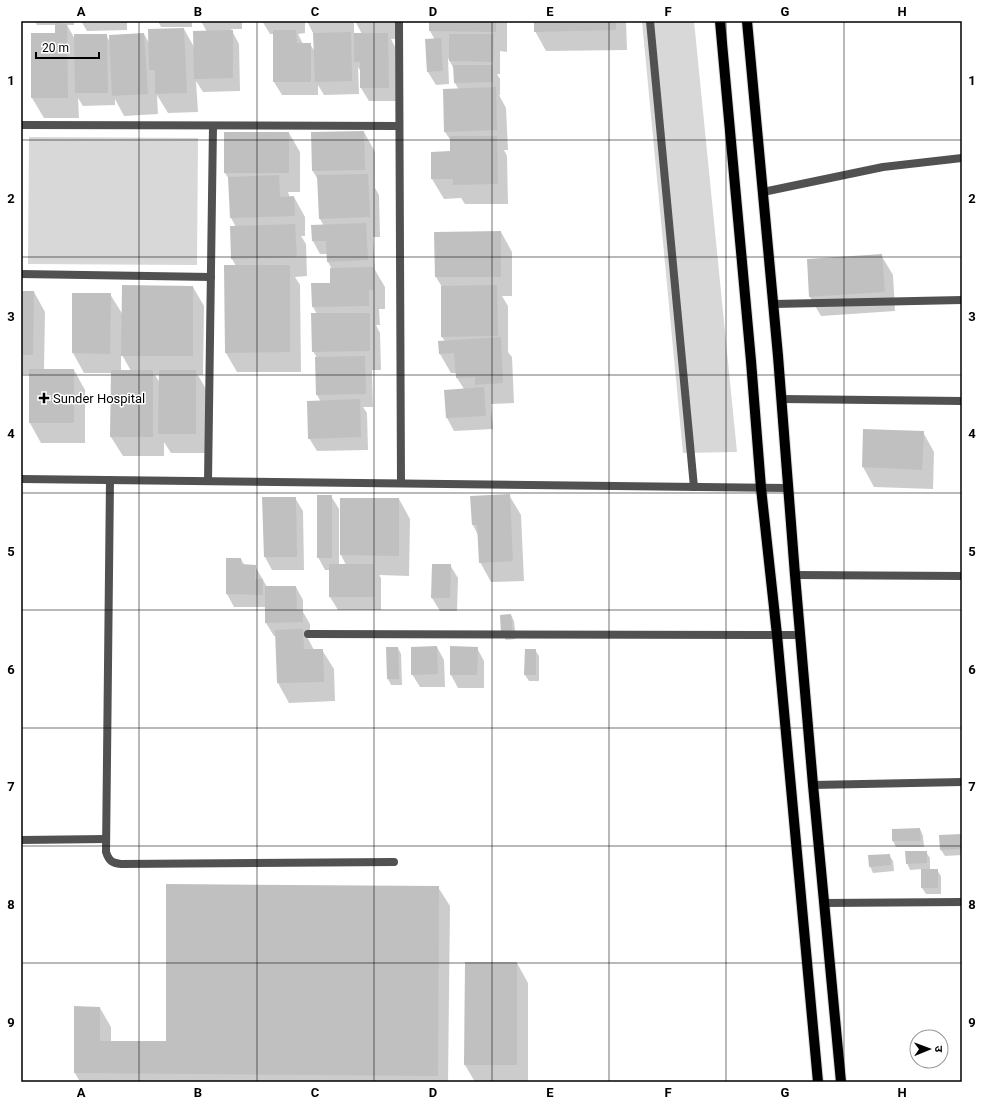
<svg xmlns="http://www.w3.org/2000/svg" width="983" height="1103" font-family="Roboto,'Noto Sans Devanagari',sans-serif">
<rect width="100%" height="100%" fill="#fff"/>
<g fill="#d8d8d8">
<path d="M642 21H694L737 452 683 453Z"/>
<path d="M29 137 198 138 197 265 28 264Z"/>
</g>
<g fill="#0003" fill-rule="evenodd">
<path d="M35 21H74V25H67L75 39 106 35 110 42 144 34 149 43 184 29 194 47 207 32 201 21H242V29H231L239 44 240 91 203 92 196 81 198 112 168 113 157 95 158 114 124 116 115 99V105L83 106 78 98 79 118H44L32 98V34H56V25H37Z"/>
<path d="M81 21H127V30L87 31Z"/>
<path d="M158 21H192V27H161Z"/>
<path d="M262 21H305V33L298 34 303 44H310L315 52 314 35 307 21H354V34H362L355 21H403V39H391L395 47 396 101H369L361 88V72L358 67 359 94 324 95 318 85V95H282L274 82V34H270Z"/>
<path d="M430 21H507V52L500 51V74H497L500 79V95H499L506 108 508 150H504L507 156 508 204H465L461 198 444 199 432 179 451 152V141L445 132 444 90H459L455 83 454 69 448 58 449 84 436 85 428 72 435 40 430 31Z"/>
<path d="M535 21H626L627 50 546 51 535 31Z"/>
<path d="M364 132 375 152V188L379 195 380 237H373L375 270 385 287V309H379L380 325H376L380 333 381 370H372L373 407H363L367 413 368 450 317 451 309 438 321 402 317 395V358L313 351 317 314 313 307 331 284 332 269 328 262V254H320L313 241 324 226 320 219 318 180 313 171Z"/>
<path d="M289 133 300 152V192H288L290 198 294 197 305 217V236H301L306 244 307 276 295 277 300 285 301 372H237L226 353 236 266 232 259 236 227 231 218 230 181 225 173Z"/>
<path d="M501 232 512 252V296H502L508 306V352L512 357 514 403 491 404 493 429 454 431 447 418 445 391 464 389 457 378V373H451L440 354 445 341 442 337V287L436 277Z"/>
<path d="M881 255 893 275 895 311 821 316 810 297Z"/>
<path d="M193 287 204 306 203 375H198L207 391 206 453H171L164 442V456H123L111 437 112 373H84L73 353V294H110L123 315ZM121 353 131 371H121ZM155 375H160V383Z"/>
<path d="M21 292H34L45 312 44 370H74L85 390V443H41L30 423V374H21Z"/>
<path d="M864 431 923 432 934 452 933 489 874 487 863 467Z"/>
<path d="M509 495 521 515 524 581 491 582 480 562 478 535 473 525Z"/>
<path d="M331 496 339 509V565H346L341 555V499H399L410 519 409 576 379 575 381 578V610H338L330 597V570H325L318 557Z"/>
<path d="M263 498H295L303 511 304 570H272L265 557Z"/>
<path d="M227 559H241L245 566H255L267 587H296L303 600V612L310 624V635H306L314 650H322L334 669 335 701 289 703 278 683 276 636H274L266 623V607H234L227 594Z"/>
<path d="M450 565 458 578 457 611H440L432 598Z"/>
<path d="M511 615 514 621 516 639 506 640 502 634Z"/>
<path d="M437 647 444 660 445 687H420L412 674Z"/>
<path d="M398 648 401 654 402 685H391L388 679Z"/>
<path d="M477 648 484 661V688H458L451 675Z"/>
<path d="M535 650 539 656V681H529L525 675Z"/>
<path d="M920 829 923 836 924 847H896L893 841V830Z"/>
<path d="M962 835V855L945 856 941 850Z"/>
<path d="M926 852 930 858V870H937L941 876V894H926L922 888V869L910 870 907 863Z"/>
<path d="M889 855 893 861 894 871 873 873 870 866Z"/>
<path d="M438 887 450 906 448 1082H80L75 1073V1008H100L111 1027V1042H167Z"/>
<path d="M517 963 528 983V1082H475L465 1065Z"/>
</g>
<g fill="#c0c0c0">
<path d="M429 21H496V32L429 31Z"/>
<path d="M534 21H616V30L534 32Z"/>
<path d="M55 23 67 24 68 98H31V33H55Z"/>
<path d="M184 28 187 93 155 94V70H149L148 29Z"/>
<path d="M233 30V78L194 79 193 31Z"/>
<path d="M273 30H296L297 43H311V82H273Z"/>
<path d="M351 32 352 81 315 82 313 33Z"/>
<path d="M144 33 148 94 112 96 109 35Z"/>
<path d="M354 33H388L389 88H360V62H354Z"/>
<path d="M74 34H107L108 93H75Z"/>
<path d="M449 34H494L493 62 449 61Z"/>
<path d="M441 38 443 71 427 72 425 39Z"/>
<path d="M453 65H493V82L454 83Z"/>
<path d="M496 87 497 130 444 132 443 89Z"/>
<path d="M364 131 365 170 312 171 311 132Z"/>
<rect x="224" y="132" width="65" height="41"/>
<path d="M450 136H497L498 184 453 185V179H431V152L450 151Z"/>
<path d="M368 174 370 217 319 219 317 175Z"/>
<path d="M279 175 280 197 294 196 295 216 230 218 228 177Z"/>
<path d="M366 223 368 260 327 262 326 241H312L311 225Z"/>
<path d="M295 224 297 257 231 259 230 226Z"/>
<path d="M501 231V277H435L434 232Z"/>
<path d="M882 254 885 292 809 297 807 259Z"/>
<path d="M224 265H290V352L225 353Z"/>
<path d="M374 267V290H369V306L312 307 311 283H330V268Z"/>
<path d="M122 285 193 286V356H121Z"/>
<path d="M497 285 498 336 441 337V286Z"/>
<path d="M21 291H34L33 355H21Z"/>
<path d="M72 293H111L110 354 72 353Z"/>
<path d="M311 313H370V351L312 352Z"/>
<path d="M501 337 503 383 475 385V377L456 378 454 353 439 354 438 341Z"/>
<path d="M365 356 366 394 316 395 315 357Z"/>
<rect x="29" y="369" width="45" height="54"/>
<path d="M111 370H153V437H110Z"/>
<path d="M159 370H196V434H158Z"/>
<path d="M484 387 486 416 446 418 444 390Z"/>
<path d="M360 399 361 437 308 439 307 401Z"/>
<path d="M863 429 924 431 922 470 862 467Z"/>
<path d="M510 494 513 561 479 563 477 525H472L470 496Z"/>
<rect x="317" y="495" width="15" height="63"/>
<path d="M262 497H296L297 557H264Z"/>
<path d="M340 498H399V556L340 555Z"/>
<path d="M226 558H241V564L256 565 255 579H263V595L226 594Z"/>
<rect x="329" y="564" width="45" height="33"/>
<path d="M432 564H451L450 598H431Z"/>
<path d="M265 586H296L297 610H303V622L265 623Z"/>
<path d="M511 614 513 633 501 634 500 615Z"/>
<path d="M303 629 304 649H323L324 682 277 683 275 630Z"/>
<path d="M437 646 438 674 411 675V647Z"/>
<path d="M450 646 478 647 477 675H450Z"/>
<path d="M386 647H398L399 679H387Z"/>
<path d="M525 649H536V675H524Z"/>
<path d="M920 828 921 841H892V829Z"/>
<path d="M962 834V849L940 850 939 835Z"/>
<path d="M905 851H927V863L906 864Z"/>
<path d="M890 854 891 865 869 867 868 855Z"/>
<rect x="921" y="869" width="17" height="19"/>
<path d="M166 884 439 886 438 1076 74 1073V1006L100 1007V1041H166Z"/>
<path d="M465 962H517V1065H464Z"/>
</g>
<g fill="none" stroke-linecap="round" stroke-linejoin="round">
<g stroke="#dbdbdb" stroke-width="12">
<g id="primary">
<path d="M720 21 751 361 761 488 777 635 818 1082"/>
<path d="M747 21 778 356 795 575 813 785 841 1082"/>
</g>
</g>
<g stroke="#515151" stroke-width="8">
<path d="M110 480 106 852C109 861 112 863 121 864L394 862"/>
<path d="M21 840 106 839"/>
</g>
<g stroke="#515151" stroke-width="8">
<path d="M399 21 401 483"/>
<path d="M650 21 694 487"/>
<path d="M21 125 399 126"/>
<path d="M763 192 883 167 962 158"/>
<path d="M21 274 211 277"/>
<path d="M773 304 962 300"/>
<path d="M782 399 962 401"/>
<path d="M21 479 789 488"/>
<path d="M208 481 213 126"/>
<path d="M795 575 962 576"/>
<path d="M308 634 800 635"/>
<path d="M813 785 962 782"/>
<path d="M825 903 962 902"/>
</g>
<use href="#primary" stroke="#000" stroke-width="10"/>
</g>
<path fill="none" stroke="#000" stroke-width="1" stroke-opacity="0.55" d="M139 21V1082M257 21V1082M374 21V1082M492 21V1082M609 21V1082M726 21V1082M844 21V1082M21 140H962M21 257H962M21 375H962M21 493H962M21 610H962M21 728H962M21 846H962M21 963H962"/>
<path fill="#000" stroke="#fff" stroke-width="1.5" d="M42 392h4v4h4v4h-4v4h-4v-4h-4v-4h4z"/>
<g text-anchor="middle" stroke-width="3" stroke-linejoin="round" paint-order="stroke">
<g font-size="13" fill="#000" stroke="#fff" text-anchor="start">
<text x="53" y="403">Sunder Hospital</text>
</g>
</g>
<rect width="983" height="1103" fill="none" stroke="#ffffff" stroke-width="44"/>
<g transform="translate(929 1049) rotate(89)"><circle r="19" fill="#ffffff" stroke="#999999"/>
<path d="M0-3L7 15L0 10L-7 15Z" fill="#000000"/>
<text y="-6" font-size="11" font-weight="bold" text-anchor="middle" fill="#000000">उ</text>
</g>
<path d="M36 52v6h63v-6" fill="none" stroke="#000000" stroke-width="2"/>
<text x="42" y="52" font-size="12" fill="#000000" stroke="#ffffff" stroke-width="3" paint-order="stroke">20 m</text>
<rect x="22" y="22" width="939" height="1059" fill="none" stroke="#000" stroke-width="1.5"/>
<g font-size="13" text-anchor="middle" font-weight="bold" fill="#000">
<text x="81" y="16">A</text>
<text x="198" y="16">B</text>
<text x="315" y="16">C</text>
<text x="433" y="16">D</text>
<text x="550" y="16">E</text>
<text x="668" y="16">F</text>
<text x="785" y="16">G</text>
<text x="902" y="16">H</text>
<text x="11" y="85">1</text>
<text x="972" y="85">1</text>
<text x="11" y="203">2</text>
<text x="972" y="203">2</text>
<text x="11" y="321">3</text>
<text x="972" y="321">3</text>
<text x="11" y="438">4</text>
<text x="972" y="438">4</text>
<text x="11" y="556">5</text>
<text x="972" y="556">5</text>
<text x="11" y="674">6</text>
<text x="972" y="674">6</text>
<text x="11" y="791">7</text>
<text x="972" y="791">7</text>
<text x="11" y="909">8</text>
<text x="972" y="909">8</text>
<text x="11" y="1027">9</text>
<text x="972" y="1027">9</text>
<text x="81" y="1097">A</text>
<text x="198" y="1097">B</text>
<text x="315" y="1097">C</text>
<text x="433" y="1097">D</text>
<text x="550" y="1097">E</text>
<text x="668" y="1097">F</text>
<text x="785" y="1097">G</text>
<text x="902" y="1097">H</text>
</g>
</svg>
